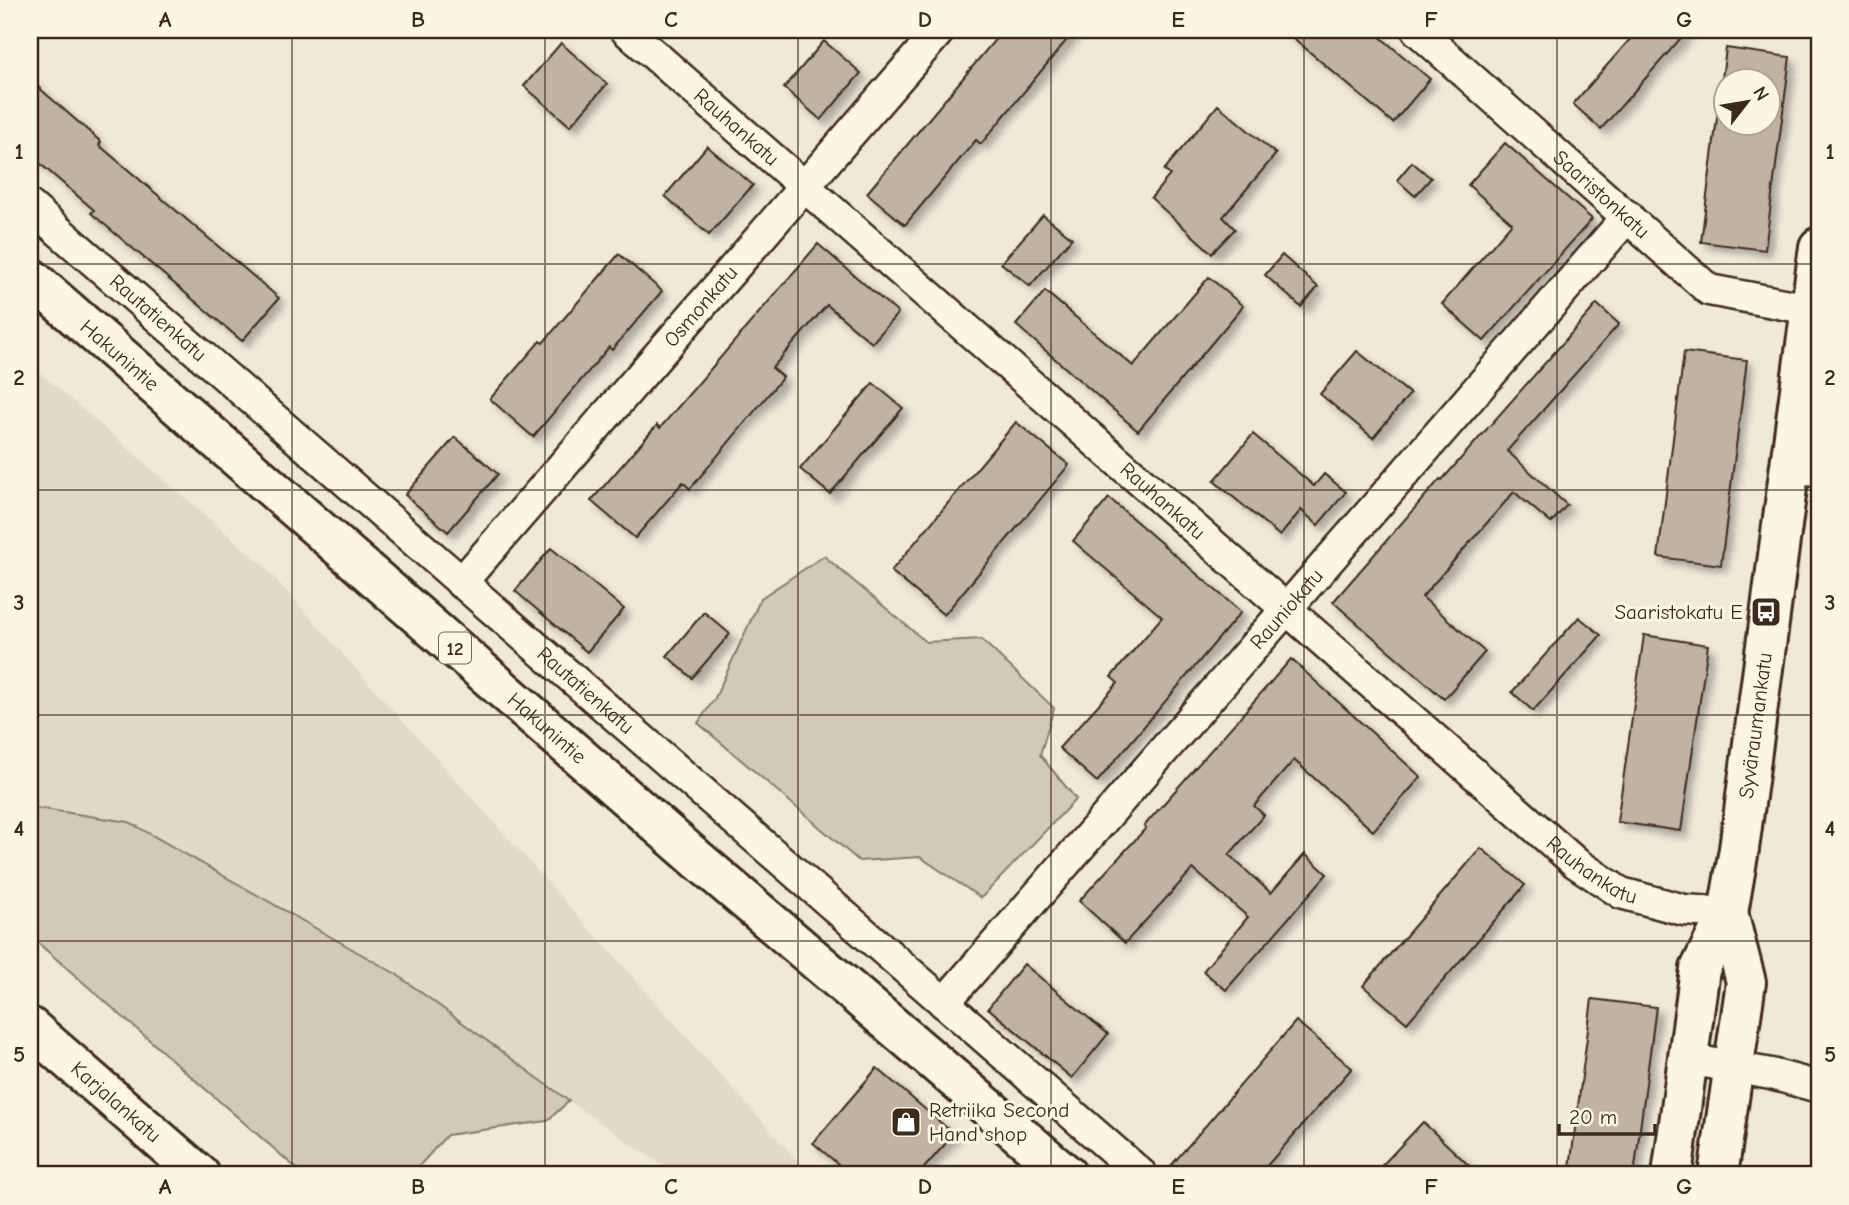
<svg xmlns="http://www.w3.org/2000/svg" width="1849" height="1205" font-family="'Comic Neue',sans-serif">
<defs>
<filter id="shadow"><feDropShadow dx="6" dy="6" stdDeviation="3.5" flood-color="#0004"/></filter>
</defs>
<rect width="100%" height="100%" fill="#f0e9d9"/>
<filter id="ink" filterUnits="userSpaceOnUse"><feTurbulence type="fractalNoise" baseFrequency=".0143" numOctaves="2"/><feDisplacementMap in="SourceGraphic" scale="14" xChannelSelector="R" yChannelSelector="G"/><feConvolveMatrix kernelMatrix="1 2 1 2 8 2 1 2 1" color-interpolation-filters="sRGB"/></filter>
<g filter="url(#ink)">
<path fill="#e1d9c9" d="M30 364 263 565 795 1158 814 1175H676L569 1101 396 974 129 822 30 807Z"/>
<g fill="#d2c9ba" stroke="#867a6c" stroke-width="2">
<path d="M824 556 926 642 981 639 1054 708 1040 755 1076 799 981 898 920 857 859 861 698 723 715 698 761 598Z"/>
<path d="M30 807 129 822 396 974 569 1101 547 1121 447 1135 411 1175H304L30 936Z"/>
</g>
<g fill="#beb3a4" stroke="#3b2a1e" stroke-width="2" fill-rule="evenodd" filter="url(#shadow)">
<path d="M1003 30H1075L981 144 976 140 905 225 867 193Z"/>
<path d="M1284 30H1372L1430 79 1393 123Z"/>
<path d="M1638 30H1688L1601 129 1573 104Z"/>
<path d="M824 41 861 73 821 120 784 88Z"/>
<path d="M561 43 607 84 570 126 524 86Z"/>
<path d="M1726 48 1790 57 1765 250 1701 242ZM1726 80H1768V122H1726Z"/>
<path d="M30 80 101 142 99 145 279 298 242 341 91 213 94 210 30 155Z"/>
<path d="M1218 105 1276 154 1223 217 1235 229 1212 253 1151 198 1170 175 1164 170Z"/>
<path d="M1505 143 1592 219 1484 341 1442 304 1512 223 1468 185Z"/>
<path d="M707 146 753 185 709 235 665 196Z"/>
<path d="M1412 162 1431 178 1415 196 1397 180Z"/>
<path d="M1043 215 1072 238 1030 286 1001 263Z"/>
<path d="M818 244 898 313 872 343 827 305 772 368 783 377 690 489 683 482 635 538 591 501 657 425 660 428Z"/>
<path d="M619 254 662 291 612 350 609 347 533 437 490 399 540 341 543 343Z"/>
<path d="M1282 255 1318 287 1301 307 1265 275Z"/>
<path d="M1209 277 1243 306 1138 431 1016 325 1045 291 1133 366Z"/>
<path d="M1597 304 1619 324 1507 451 1567 505 1551 523 1514 492 1422 597 1485 652 1444 699 1333 602 1440 479 1442 480Z"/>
<path d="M1357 351 1410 394 1373 438 1320 394Z"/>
<path d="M1684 352 1747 360 1721 565 1658 557Z"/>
<path d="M873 383 903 408 830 494 800 469Z"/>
<path d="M1016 422 1069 465 944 615 891 571Z"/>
<path d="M1253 434 1314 486 1324 474 1346 492 1318 525 1301 510 1280 536 1214 481Z"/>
<path d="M455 437 498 474 448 532 405 495Z"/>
<path d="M1109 498 1241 612 1097 782 1059 748 1118 683 1111 677 1162 617 1073 541Z"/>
<path d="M551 548 624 609 587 652 515 591Z"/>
<path d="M704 612 730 634 692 678 667 656Z"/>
<path d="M1579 617 1601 635 1533 711 1512 692Z"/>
<path d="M1644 635 1708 645 1681 831 1617 822Z"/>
<path d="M1291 659 1421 777 1373 831 1294 760 1254 806 1264 815 1229 855 1271 893 1305 854 1327 874 1226 990 1203 971 1248 917 1193 869 1125 943 1079 901 1146 828 1144 826Z"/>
<path d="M1481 848 1525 885 1407 1023 1363 986Z"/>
<path d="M1024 964 1108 1034 1072 1078 988 1008Z"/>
<path d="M1592 999 1656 1007 1634 1175H1569Z"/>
<path d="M1296 1021 1352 1068 1259 1175H1163Z"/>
<path d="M877 1068 954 1134 918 1175H851L813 1143Z"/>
<path d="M1423 1122 1479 1175H1373Z"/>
</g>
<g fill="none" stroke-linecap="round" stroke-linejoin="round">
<g stroke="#3b2a1e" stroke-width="35">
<g id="street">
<path id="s1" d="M626 30 1576 863 1621 893 1684 910 1728 913"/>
<path id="s2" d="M1417 30 1709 290 1810 309"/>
<path id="s3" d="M30 206 1142 1175"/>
<path d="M1790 469 1819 471"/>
<path id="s4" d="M461 583 940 30"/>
<path id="s5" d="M944 1003 1628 216"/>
<path d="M1688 1059 1771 1074 1819 1087"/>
</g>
</g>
<g stroke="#3b2a1e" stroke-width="44">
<g id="secondary">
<path id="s6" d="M30 1027 200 1175"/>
<path id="s7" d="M1672 1175 1700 969 1728 913 1739 849 1819 247"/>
<path d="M1718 1175 1746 982 1728 913"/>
</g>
</g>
<g stroke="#3b2a1e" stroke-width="44">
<g id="highway">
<path id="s8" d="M30 277 697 859 1067 1175"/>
</g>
</g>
<use href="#street" stroke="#fcf5e5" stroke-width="30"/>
<use href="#secondary" stroke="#fcf5e5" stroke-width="38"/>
<use href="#highway" stroke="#fcf5e5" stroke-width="38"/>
</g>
</g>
<path fill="none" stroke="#3b2a1e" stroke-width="2" stroke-opacity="0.55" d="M292 30V1175M545 30V1175M798 30V1175M1051 30V1175M1304 30V1175M1557 30V1175M30 264H1819M30 490H1819M30 715H1819M30 941H1819"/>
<defs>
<g id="bus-square" transform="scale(1.575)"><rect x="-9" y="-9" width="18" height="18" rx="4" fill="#3b2a1e" stroke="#fcf5e5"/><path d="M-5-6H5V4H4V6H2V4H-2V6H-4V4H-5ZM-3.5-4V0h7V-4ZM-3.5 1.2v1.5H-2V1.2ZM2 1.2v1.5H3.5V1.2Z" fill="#fff"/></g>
<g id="shop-square" transform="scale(1.575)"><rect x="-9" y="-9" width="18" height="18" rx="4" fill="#3b2a1e" stroke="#fcf5e5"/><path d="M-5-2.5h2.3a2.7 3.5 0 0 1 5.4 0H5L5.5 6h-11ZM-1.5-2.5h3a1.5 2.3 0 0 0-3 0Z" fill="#fff"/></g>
</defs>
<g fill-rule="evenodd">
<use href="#bus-square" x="1766" y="612"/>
<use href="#shop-square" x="906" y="1122"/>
</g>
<g text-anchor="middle" stroke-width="6" stroke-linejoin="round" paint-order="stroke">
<rect fill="#fcf5e5" stroke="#75675a" stroke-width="2" x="439" y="632.5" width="32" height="31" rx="5"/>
<g font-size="19" font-weight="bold" fill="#3b2a1e">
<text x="455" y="655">12</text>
</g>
<g font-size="21" fill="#3b2a1e" stroke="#fcf5e5">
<text dy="7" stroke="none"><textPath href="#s1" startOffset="147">Rauhankatu</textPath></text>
<text dy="7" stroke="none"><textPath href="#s2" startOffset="247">Saaristonkatu</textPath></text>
<text dy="7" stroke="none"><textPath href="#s4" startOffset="366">Osmonkatu</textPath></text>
<text dy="7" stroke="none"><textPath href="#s3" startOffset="170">Rautatienkatu</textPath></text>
<text dy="7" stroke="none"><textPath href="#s8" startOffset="119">Hakunintie</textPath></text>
<text dy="7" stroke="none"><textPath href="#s1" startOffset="714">Rauhankatu</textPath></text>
<text dy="7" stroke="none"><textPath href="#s5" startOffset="522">Rauniokatu</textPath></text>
<text dy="7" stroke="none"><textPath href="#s3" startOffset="737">Rautatienkatu</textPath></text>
<text dy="7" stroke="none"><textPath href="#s7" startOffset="460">Syväraumankatu</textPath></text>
<text dy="7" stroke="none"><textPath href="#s8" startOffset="686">Hakunintie</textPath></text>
<text dy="7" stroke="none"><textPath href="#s1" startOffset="1281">Rauhankatu</textPath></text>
<text dy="7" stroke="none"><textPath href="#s6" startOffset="114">Karjalankatu</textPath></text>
</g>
<g font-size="21" fill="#3b2a1e" stroke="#fcf5e5" text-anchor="end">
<text x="1743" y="619">Saaristokatu E</text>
<text x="929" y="1117" text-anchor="start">Retriika Second<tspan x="929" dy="24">Hand shop</tspan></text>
</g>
</g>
<rect width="1849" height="1205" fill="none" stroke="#fcf5e5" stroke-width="77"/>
<g transform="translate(1747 102) rotate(59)"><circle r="33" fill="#fcf5e5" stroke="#afa495" stroke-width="2"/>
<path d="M0-5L12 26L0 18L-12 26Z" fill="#3b2a1e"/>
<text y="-10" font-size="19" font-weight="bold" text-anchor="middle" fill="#3b2a1e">N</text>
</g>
<path d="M1559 1124v10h96v-10" fill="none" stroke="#3b2a1e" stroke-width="3.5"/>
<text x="1569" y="1124" font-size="21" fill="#3b2a1e" stroke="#fcf5e5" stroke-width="5" paint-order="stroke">20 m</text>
<rect x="38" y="38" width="1773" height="1128" fill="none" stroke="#3b2a1e" stroke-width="2.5"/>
<g font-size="23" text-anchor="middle" font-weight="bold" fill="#3b2a1e">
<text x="165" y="27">A</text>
<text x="418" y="27">B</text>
<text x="671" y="27">C</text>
<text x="925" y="27">D</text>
<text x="1178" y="27">E</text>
<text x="1431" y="27">F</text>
<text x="1684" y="27">G</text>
<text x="19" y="159">1</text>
<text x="1830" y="159">1</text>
<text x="19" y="385">2</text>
<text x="1830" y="385">2</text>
<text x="19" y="610">3</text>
<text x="1830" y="610">3</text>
<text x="19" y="836">4</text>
<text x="1830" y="836">4</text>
<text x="19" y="1062">5</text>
<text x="1830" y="1062">5</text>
<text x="165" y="1194">A</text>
<text x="418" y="1194">B</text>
<text x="671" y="1194">C</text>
<text x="925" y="1194">D</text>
<text x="1178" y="1194">E</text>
<text x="1431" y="1194">F</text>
<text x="1684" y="1194">G</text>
</g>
</svg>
